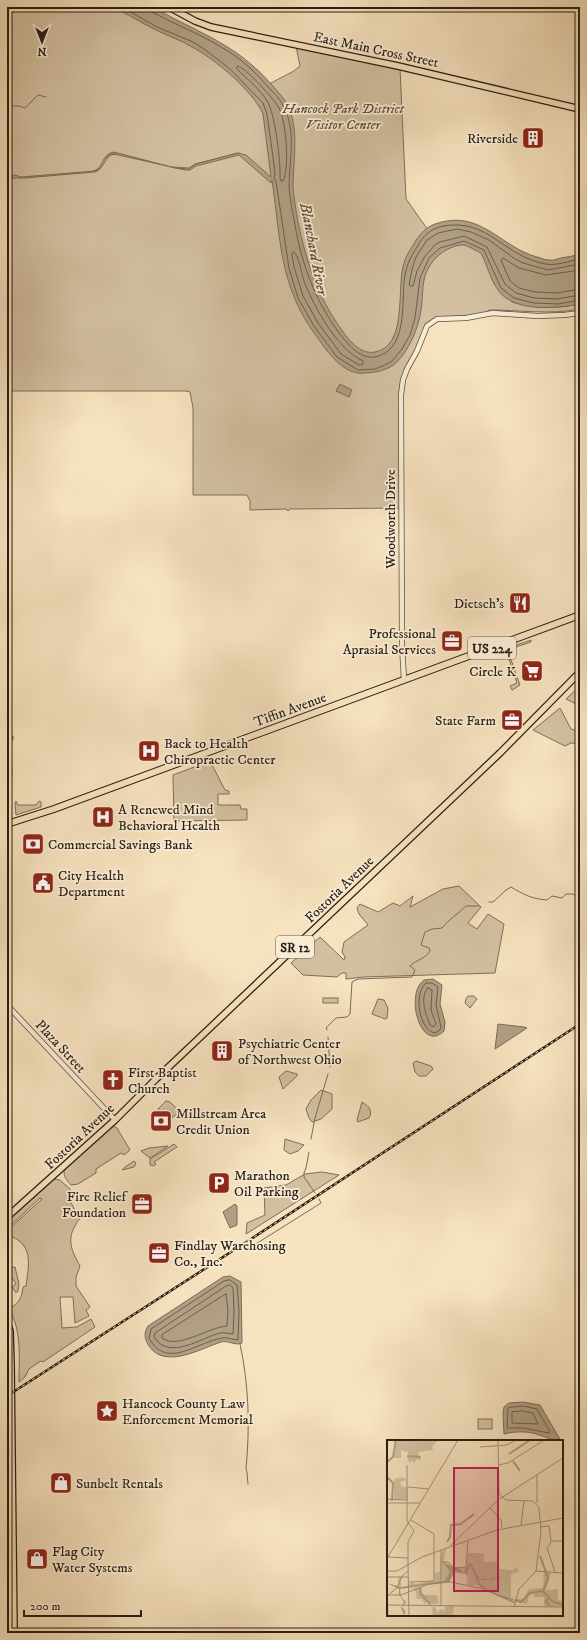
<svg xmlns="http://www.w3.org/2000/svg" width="587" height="1640" font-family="'IM FELL DW Pica',serif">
<rect width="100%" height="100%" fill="#f6e2be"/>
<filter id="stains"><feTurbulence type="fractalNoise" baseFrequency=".005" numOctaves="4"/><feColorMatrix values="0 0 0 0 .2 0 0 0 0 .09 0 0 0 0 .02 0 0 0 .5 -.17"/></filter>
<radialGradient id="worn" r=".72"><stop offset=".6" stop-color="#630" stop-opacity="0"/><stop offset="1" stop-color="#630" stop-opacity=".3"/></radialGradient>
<g fill="#d3c0a1" stroke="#7e6e5a">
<path d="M7 7H121L269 84 294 71 300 66 296 46 400 68 406 199 428 230 481 241 512 302C538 309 553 309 580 304V309C549 315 520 310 489 310L484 314 443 318 429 324 403 380 401 508 290 509 288 511 286 509 250 510V501L247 495H193V408L190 392 186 391H8Z"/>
<path d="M531 640V642L513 648 509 654 520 685 512 690 510 686 517 683 506 650 498 653V651Z"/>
<path d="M580 686V706L566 699Z"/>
<path d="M560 708 571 729 580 732V744L571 743 565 746 533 730Z"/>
<path d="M8 736H13V740H11L12 776H7Z"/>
<path d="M210 761 225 790 229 791V794H218V805H240L241 809H247V820L174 821 173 775Z"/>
<path d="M16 801 18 805H36L39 801 41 802V807L16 815 15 803Z"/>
<path d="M459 886 481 907 468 923 477 929 488 914 504 924 495 973 363 977 346 979V973H342L337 977 303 975 291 963 320 937 344 960 345 957 342 952 344 942 368 925 359 914 357 908 360 904 378 912 393 903 400 906 413 896 410 907 443 889Z"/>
<path d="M468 996H474L477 999 470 1008 465 1003 466 999Z"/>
<rect x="323" y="998" width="15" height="5"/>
<path d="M378 999 384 1000 388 1008 387 1018 385 1019 372 1014Z"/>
<path d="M416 1061 431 1066 433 1069 426 1076H419L415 1072 413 1063Z"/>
<path d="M286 1071 297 1074V1076L283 1089 279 1077Z"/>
<path d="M321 1090 332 1094V1109L321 1119 312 1122 309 1118 306 1109 311 1100Z"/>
<path d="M166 1101 170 1102 179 1111V1113L168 1120 158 1109Z"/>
<path d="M362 1102C369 1106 373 1111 369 1118L358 1122 357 1120Z"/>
<path d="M113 1126 117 1128 130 1150 124 1155 121 1153 96 1169V1173L78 1184 71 1185C67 1180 62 1176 65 1169Z"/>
<path d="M285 1139 304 1145 298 1151 290 1154 284 1150Z"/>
<path d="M174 1144 177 1147 154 1162 156 1164 153 1166 150 1165V1159Z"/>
<path d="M168 1146 150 1158 141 1151 149 1148Z"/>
<path d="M134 1161 136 1163 134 1167 122 1170 125 1167Z"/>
<path d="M322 1172 339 1175 246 1234 247 1223 265 1215 264 1188 286 1185 305 1174Z"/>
<path d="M54 1179 60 1180 70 1189V1201L80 1219C76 1222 77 1223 75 1226 66 1241 73 1253 80 1266L76 1277V1286L90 1307 86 1310 89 1316 75 1323 73 1297H60L62 1328 77 1327 91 1319 95 1327 43 1362 41 1361 29 1369 25 1377 19 1382C19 1359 22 1330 9 1309 19 1303 22 1298 23 1287L26 1286C29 1264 34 1243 7 1235V1231L42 1199 40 1198 7 1229V1221Z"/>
<path d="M15 1267 19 1284 18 1291 16 1293 12 1287 16 1284 8 1271 9 1268Z"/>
<rect x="478" y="1419" width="14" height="10"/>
</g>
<g fill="#b09f84" stroke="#7a6b57">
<path d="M112 7C124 7 137 5 148 7 158 8 168 16 177 20 216 40 242 51 272 85 277 91 283 97 287 104 300 129 293 160 293 187 294 199 296 211 298 222 306 261 318 297 341 329 349 340 360 355 375 352 407 347 397 290 403 267 405 257 410 250 415 242 420 234 426 227 435 224 480 208 500 247 537 257 541 258 545 260 549 260 553 261 557 259 561 258 567 257 574 256 580 254V304C556 308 514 313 498 290 490 279 487 264 481 253 476 251 469 246 464 245 454 244 439 253 433 261 420 278 424 291 421 310 418 329 410 348 397 362 389 370 375 373 364 373 348 375 334 360 325 348 314 333 302 317 295 299 279 262 278 219 272 180L271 183 239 155 196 166 190 170H185L114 154H110C105 160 102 170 95 172L24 178H14L7 180V178L15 175 21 177 95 171C103 167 102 154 114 152L175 168 189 169 196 164 237 153 246 155 271 177 263 114C253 91 215 59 192 47 181 40 168 36 156 30 141 23 127 13 112 7Z"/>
<path d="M340 384 352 390 349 397 336 391Z"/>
<path d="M433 979 442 985 440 1004 445 1022 444 1031C421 1054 404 994 424 980Z"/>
<path d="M498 1024 524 1027 527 1028 495 1049Z"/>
<path d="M235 1204 237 1206V1225L230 1228 223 1212Z"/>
<path d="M230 1276 241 1282 242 1343C234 1346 229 1340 221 1342 202 1348 165 1370 149 1346 145 1339 143 1334 148 1326L223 1277Z"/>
<path d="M523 1402 540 1405 561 1441C552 1441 547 1437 539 1435 529 1431 515 1431 504 1434L503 1413 504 1407 509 1403Z"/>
</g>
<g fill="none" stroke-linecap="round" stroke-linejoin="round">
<g stroke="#6c5e4c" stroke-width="1">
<path d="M122 7 157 27 193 42 204 49 230 69 263 103 267 114 273 157 275 174 274 178 276 182 279 201 289 268 298 298 314 326 337 357 358 370 375 369 385 365 392 361 402 349 410 335 415 318 420 278 429 258 440 248 464 241 484 250 501 288 514 298 534 303 558 304 580 300"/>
<path d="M149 7 152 12C176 25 203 35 226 50 243 60 256 73 269 88 274 93 279 98 283 105 297 130 289 161 289 188 290 200 293 213 295 225 302 265 315 300 339 333 348 344 359 359 375 357 407 351 402 305 404 282 405 269 410 257 417 247 423 236 430 229 443 226 489 218 504 257 546 264 556 266 570 261 580 259"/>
<path d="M238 66C247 69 274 99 279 108 286 121 290 168 283 181H281L280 178C281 164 275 112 267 101 260 89 247 79 237 69Z"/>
<path d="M294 252C300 259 301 272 304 281 314 307 337 349 363 361V364L359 365 341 354 318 323 303 296 294 267 292 254Z"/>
<path d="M580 264 548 270 523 263 515 259 489 240 471 232 457 229 438 233 427 240 416 257 412 269 409 285 411 286H413L417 271 425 256 436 244 440 242 464 236 487 247 505 284 516 293 534 298 557 299 580 295"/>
<path d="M580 270 546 275 519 268 503 258 501 260 510 281 519 288 535 292 557 293 580 289"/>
<path d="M426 983H432L438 987 436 1005 441 1027 440 1030 435 1033C419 1030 413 993 426 983Z"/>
<path d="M428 988 432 990 431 1010 436 1024 434 1027 430 1025C426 1014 419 998 428 988Z"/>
<path d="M230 1280 237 1285 239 1311 238 1340C233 1340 228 1337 223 1338 198 1341 167 1371 149 1338L151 1329 224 1281Z"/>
<path d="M230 1285 233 1288 234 1311 233 1334C229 1334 225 1332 220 1333 201 1338 169 1361 154 1337L155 1333 226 1286Z"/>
<path d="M226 1294 228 1311 227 1326C209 1327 177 1350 162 1338V1335Z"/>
<path d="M523 1406 537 1409 549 1430V1433L523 1428H507L508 1408Z"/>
<path d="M523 1411 533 1413 538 1424 512 1423V1412Z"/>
</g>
<g stroke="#7a6b57" stroke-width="1">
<path d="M7 106H19L25 108 38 95 46 97"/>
<path d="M106 158 111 155 116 154"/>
<path d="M173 167 189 168 195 164 239 153"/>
<path d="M93 171 99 169"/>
<path d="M489 902H493L506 890 511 887C524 895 533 899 547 900L552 896 562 898 566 894H573L576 896 580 895"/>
<path d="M327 1030 326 1028 336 1018 347 1017 350 1014 352 982 358 979 412 977 415 970 410 966C417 959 424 960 430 951L429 948 421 945 425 932 432 929 442 928C449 919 458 914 466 906H479"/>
<path d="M328 1037 330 1067"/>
<path d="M311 1139 315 1118 328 1074"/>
<path d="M309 1152 306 1168 304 1173V1177L315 1193"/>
<path d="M251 1247 321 1203 319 1199"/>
<path d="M240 1344C249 1385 250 1427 246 1469L247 1472 248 1484"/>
</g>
<g stroke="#5c4e3e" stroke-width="6">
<g id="minor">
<path d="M404 680 402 645 401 395 403 380 407 369 417 351 427 326 437 319 466 318 493 313 537 316 564 315 580 313"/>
<path d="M7 1005 115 1120"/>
</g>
</g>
<g stroke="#291c13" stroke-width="8">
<g id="major">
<path d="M169 7 195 21 211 27 398 66 580 109"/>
<path d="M7 1217 115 1120 156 1079 500 753 580 672"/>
<path d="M7 1323 10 1331 11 1365 14 1633"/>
</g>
</g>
<g stroke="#291c13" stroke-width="8">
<path id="highway" d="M7 824 54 809 580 615"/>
</g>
<use href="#minor" stroke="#f9ecd5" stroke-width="4.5"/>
<use href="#major" stroke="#f6e2be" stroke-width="5.5"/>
<use href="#highway" stroke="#f6e2be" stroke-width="6"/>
<g stroke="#291c13" stroke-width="2.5">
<path id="rail" d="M7 1396 248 1241 580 1024"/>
</g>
<use href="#rail" stroke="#f9ecd5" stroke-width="1" stroke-dasharray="3" stroke-linecap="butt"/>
</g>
<defs>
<g id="building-square" transform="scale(1.15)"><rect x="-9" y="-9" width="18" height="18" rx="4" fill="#8f2418" stroke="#f9ecd5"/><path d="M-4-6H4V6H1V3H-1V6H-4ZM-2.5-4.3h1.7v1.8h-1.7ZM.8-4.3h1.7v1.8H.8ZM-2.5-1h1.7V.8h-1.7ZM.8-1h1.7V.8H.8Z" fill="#fff"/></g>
<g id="restaurant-square" transform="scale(1.15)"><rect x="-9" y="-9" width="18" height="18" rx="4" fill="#8f2418" stroke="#f9ecd5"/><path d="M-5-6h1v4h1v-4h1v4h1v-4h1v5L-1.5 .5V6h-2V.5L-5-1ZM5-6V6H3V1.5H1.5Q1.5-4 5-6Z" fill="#fff"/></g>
<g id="office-square" transform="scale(1.15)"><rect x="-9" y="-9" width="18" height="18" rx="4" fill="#8f2418" stroke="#f9ecd5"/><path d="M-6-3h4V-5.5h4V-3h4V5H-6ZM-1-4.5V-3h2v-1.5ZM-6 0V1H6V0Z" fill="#fff"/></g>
<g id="supermarket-square" transform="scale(1.15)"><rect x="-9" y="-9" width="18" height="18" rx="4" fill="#8f2418" stroke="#f9ecd5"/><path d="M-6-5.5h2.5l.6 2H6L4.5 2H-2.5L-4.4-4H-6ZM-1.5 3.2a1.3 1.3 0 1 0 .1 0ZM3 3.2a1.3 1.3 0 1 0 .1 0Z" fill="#fff"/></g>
<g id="hospital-square" transform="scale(1.15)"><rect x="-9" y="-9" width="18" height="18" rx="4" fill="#8f2418" stroke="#f9ecd5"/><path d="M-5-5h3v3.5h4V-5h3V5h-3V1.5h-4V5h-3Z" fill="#fff"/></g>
<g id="bank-square" transform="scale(1.15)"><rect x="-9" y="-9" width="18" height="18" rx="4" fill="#8f2418" stroke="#f9ecd5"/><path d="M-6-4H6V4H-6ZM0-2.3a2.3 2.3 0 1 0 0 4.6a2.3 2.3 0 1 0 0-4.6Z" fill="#fff"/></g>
<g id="civic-square" transform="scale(1.15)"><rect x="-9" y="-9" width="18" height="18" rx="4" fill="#8f2418" stroke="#f9ecd5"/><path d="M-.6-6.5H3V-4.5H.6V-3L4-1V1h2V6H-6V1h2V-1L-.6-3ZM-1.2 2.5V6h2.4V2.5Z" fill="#fff"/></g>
<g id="church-square" transform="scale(1.15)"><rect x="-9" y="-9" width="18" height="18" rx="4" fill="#8f2418" stroke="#f9ecd5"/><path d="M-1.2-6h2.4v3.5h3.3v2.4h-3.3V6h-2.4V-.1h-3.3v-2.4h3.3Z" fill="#fff"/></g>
<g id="parking-square" transform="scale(1.15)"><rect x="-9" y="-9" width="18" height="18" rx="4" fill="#8f2418" stroke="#f9ecd5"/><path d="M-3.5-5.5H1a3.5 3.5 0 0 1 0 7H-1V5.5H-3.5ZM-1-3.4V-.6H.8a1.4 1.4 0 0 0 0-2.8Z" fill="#fff"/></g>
<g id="sight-square" transform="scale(1.15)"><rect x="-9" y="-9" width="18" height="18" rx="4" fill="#8f2418" stroke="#f9ecd5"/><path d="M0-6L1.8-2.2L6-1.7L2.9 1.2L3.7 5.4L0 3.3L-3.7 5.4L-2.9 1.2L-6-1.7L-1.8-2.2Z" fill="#fff"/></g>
<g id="shop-square" transform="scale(1.15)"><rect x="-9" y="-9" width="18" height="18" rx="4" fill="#8f2418" stroke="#f9ecd5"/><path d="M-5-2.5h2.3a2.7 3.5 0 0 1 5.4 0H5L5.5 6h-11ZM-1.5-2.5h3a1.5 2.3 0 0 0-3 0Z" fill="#fff"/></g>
</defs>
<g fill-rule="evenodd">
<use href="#building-square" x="533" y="138"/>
<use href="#restaurant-square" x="520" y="603"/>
<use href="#office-square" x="452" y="641"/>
<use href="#supermarket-square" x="532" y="671"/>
<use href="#office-square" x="512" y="720"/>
<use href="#hospital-square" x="149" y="751"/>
<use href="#hospital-square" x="103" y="817"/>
<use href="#bank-square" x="33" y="844"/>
<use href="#civic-square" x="43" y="883"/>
<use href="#building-square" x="222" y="1051"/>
<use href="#church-square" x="113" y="1080"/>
<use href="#bank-square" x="161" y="1121"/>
<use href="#parking-square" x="219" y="1183"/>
<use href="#office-square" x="142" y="1204"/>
<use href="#office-square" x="159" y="1253"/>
<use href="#sight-square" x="107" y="1411"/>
<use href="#shop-square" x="61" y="1483"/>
<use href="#shop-square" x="37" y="1559"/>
</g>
<g text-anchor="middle" stroke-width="3.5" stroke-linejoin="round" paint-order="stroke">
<g fill="#f9ecd5" stroke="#675a4d" stroke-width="1">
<rect x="468" y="637" width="48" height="22" rx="3"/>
<rect x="276" y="936" width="38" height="22" rx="3"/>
</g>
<g font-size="13" font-weight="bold" fill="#291c13">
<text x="492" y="653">US 224</text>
<text x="295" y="952">SR 12</text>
</g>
<g font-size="14" fill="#291c13" stroke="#f9ecd5">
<text transform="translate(376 49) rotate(12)" y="5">East Main Cross Street</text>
<text transform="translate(390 519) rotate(-90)" y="5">Woodworth Drive</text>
<text transform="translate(290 709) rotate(-20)" y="5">Tiffin Avenue</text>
<text transform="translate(339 889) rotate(-44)" y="5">Fostoria Avenue</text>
<text transform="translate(61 1046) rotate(47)" y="5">Plaza Street</text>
<text transform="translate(79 1136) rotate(-43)" y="5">Fostoria Avenue</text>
</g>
<g font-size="14" font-style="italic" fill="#5c4d3e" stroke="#f9ecd5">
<text x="343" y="113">Hancock Park District<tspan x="343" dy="16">Visitor Center</tspan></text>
</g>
<g font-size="14" fill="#291c13" stroke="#f9ecd5" text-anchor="start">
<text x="518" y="143" text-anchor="end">Riverside</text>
<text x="504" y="608" text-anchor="end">Dietsch's</text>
<text x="436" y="638" text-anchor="end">Professional<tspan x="436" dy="16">Aprasial Services</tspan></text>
<text x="516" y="676" text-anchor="end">Circle K</text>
<text x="496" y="725" text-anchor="end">State Farm</text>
<text x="164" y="748">Back to Health<tspan x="164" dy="16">Chiropractic Center</tspan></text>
<text x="118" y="814">A Renewed Mind<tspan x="118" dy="16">Behavioral Health</tspan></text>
<text x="48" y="849">Commercial Savings Bank</text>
<text x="58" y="880">City Health<tspan x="58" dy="16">Department</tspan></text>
<text x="238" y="1048">Psychiatric Center<tspan x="238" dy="16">of Northwest Ohio</tspan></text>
<text x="128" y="1077">First Baptist<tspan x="128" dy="16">Church</tspan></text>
<text x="176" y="1118">Millstream Area<tspan x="176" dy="16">Credit Union</tspan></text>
<text x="234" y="1180">Marathon<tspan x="234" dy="16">Oil Parking</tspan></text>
<text x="126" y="1201" text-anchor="end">Fire Relief<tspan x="126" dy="16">Foundation</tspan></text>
<text x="174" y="1250">Findlay Warehosing<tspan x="174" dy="16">Co., Inc.</tspan></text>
<text x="122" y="1408">Hancock County Law<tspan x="122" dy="16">Enforcement Memorial</tspan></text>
<text x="76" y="1488">Sunbelt Rentals</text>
<text x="52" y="1556">Flag City<tspan x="52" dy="16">Water Systems</tspan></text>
</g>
<g font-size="15" font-style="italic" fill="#5f5040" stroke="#f9ecd5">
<text transform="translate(314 249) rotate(79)" y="5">Blanchard River</text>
</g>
</g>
<g transform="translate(387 1440)">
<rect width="176" height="176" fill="#f6e2be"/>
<path d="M7 0H51L45 7 46 10 31 12 34 21 30 19 27 24 26 20 23 23 21 20V12L14 10V18H7ZM15 37 20 40 13 42 15 47H21V59H7V39ZM59 109 57 121 65 127H79L81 113H93L97 114V122H111V129L126 130 129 127 132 132 124 134V158L128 156 125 159 128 160 127 163 91 145 81 146 79 134 67 131 63 142 21 147H14L11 146V137H14V147L21 146 24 142 29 144 48 140 47 134 53 131 54 113ZM157 132 164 133 159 150 171 149V160L176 161V164L169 162 156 150 151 153H142L135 161 129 159H136L142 149 156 148ZM32 147 33 153 39 155H50L52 163 42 165 39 160 38 165 35 159H30L28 149H22ZM158 152 165 161 176 167 157 166V157H147V154L142 155 140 164 129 161 134 162 143 154ZM58 166H67L66 176H46L45 167H48L51 174 53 169 58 171Z" fill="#d3c0a1"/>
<path d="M57 123 73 129 77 133 81 124 84 123 93 140 97 138 103 140 104 138 116 137V129V137L103 140H93L91 138 92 143 102 151 128 160 118 159 93 147 83 125 80 134 68 132 62 142 13 149 14 157 19 162 15 167 18 171V176L14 168 17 162 12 155V149L0 143 14 147 57 141 63 132Z" fill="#b09f84"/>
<path fill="none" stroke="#b09f84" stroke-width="2" d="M122 14 143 0M20 16 34 17M126 21 133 31M0 22 6 17 9 0M0 37 6 43 5 61M75 83 87 74M60 102 63 97 64 85 75 84M153 116 161 138 156 151M33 148 34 154 43 164M163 156 159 161 163 166M128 160 134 162 143 153 156 151 165 161 176 165"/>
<path fill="none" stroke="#a4937a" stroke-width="1" d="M111 0 112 54 119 60 146 61 152 68 154 91 149 131 132 149 127 167M93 7 120 5 129 0M20 25V81L27 91 21 102V124M111 25 121 23 157 0M21 47 42 49M0 59 21 60M0 63H33M150 63V34M103 68 114 80 115 88M134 85 137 61M154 87 162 86 164 102M63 106 111 60 176 18M54 110V166M1 117 71 0M1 117 21 118M54 122H61L67 128 79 127 81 101M21 124 22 176M0 131H10L35 117 110 90 176 78M149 131 176 133M168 132 160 108 165 101H176M0 137H21M22 142 47 141V94L24 80M0 148 1 176M0 155H14L42 144 64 142 96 149 128 163M1 155 10 148 15 136 21 131M0 165 176 167"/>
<path fill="#c2185b" fill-opacity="0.15" stroke="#c2185b" stroke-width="2" d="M67 28H111V151H67Z"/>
<rect width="176" height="176" fill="none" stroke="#291c13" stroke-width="2"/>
</g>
<rect width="587" height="1640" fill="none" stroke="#f6e2be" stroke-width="24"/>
<rect x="8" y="8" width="571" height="1624" fill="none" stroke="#291c13" stroke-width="2"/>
<rect x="12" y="12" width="563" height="1616" fill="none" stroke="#291c13"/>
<g transform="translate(42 42) rotate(180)" stroke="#f9ecd5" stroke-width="3" paint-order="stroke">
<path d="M0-3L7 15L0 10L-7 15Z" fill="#291c13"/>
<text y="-6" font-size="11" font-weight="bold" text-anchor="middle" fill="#291c13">N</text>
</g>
<path d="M24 1610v6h117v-6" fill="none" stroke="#291c13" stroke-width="2"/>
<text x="30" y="1610" font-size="12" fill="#291c13" stroke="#f9ecd5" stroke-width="3" paint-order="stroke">200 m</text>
<rect width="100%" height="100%" filter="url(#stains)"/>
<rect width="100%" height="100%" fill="url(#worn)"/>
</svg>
